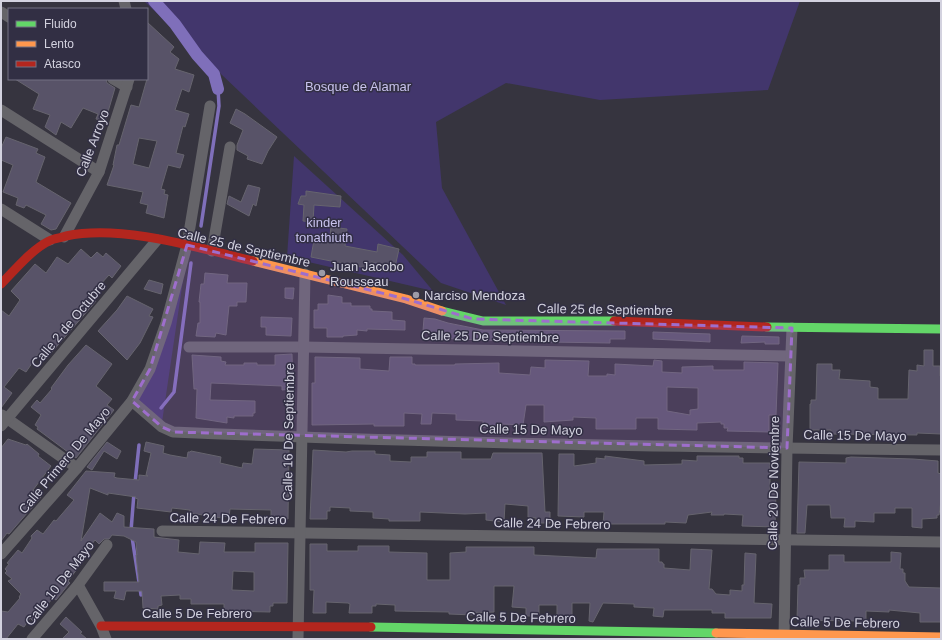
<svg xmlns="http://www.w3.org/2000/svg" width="942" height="640" font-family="Helvetica,sans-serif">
<rect width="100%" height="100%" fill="#36343f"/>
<g fill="#42366c">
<path d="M144 1H800L768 90 600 100 506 83 436 122 442 188 506 305 441 283Z"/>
<path d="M294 156 403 255 433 291 287 257Z"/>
<path d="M187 253 161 429 133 404Z"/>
</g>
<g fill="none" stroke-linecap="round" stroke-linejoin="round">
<g stroke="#7f6fba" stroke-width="3.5">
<path d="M201 226 219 106 218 89"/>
<path d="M161 408 174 392 191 263"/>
<path d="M135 483 139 445"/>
<path d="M131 531 134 493"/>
<path d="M132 537 141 595"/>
</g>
<path stroke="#7f6fba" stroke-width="12" d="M154 1 175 24 197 55 214 74 218 89"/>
</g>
<g fill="#585368" stroke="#66646e" fill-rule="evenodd">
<path d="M147 22 174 47 170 52 179 59 175 69 194 75 189 92 182 89 175 110 189 114 185 127 183 126 176 153 184 155 180 168 168 165 161 189 165 190 164 194 168 195 164 218 146 213 148 205 140 203 143 192 107 185 114 165H113L117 145H119L131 105 139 107 147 79ZM139 138 157 141 149 168 133 164Z"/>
<path d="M15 79H106L107 83 115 88 105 122 96 119 98 114 83 108 71 128 61 122 56 135 45 127 50 115 33 109 39 94Z"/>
<path d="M236 109 245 114 277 137 268 151 262 164 247 159 248 156 237 150V145L243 130 230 123Z"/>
<path d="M6 137 38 149 36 153 45 157 36 182 71 203 56 229 51 230 41 224 46 215 26 205 24 208 16 205 18 198 3 192 13 165 1 160V148Z"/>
<path d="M248 185 260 188 256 206 253 204 249 216 227 204 229 196 241 202Z"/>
<path d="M306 191 341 196 340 207 314 205 313 222 303 221 304 205 298 204 301 196H306Z"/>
<path d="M331 227 347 229 345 246 377 252 378 244 399 249 395 267 371 262 369 268 361 267 311 257 314 240 329 243Z"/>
<path d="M81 249 91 258 97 252 103 257 106 253 121 266 112 278 109 275 90 296 96 301 46 359 39 353 26 372 19 368 4 387 12 393 1 408V310L9 316 20 300 11 291 35 264 46 273 57 257 68 264Z"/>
<path d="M205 273 228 275 227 283H247L246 302H237V306H229L226 335 216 333 215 337 196 336 198 323H200V302H199L201 284H204Z"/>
<path d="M149 280 163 284 161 294 144 289Z"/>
<path d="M285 288H294L293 299 285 298Z"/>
<path d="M328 295 342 297V303H351V306H370V309H372V311L392 312V320L405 321V330L367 329V331L357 330V335L343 336V337H327V328H314V310H318V304H328Z"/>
<path d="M127 296 153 309 149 316 153 317 140 343 127 360 98 331 117 310Z"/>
<path d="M261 317 292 318 291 336 266 335V327H261Z"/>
<path d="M424 318 435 319 448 323 483 330 625 331V339H610V343L548 342V338L521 336V340H507V341L433 338 434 333 423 331Z"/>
<path d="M653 332 710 334V342L653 339Z"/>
<path d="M742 336 779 337V344H765V342L741 343Z"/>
<path d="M86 345 112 364 96 386 112 399 107 405 114 410 76 458 37 429 38 427 35 425 41 415 31 407 37 400 40 403 52 389 51 388 68 365Z"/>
<path d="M924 350H933V366H940V376H941V434L917 433V435L831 434V430H810V404H811V400H816L817 364H832V370H840L839 379 870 381V387L878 388V399H908L909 370 917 371V365L924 366Z"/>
<path d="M292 354 293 389 282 390V386L211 383 210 400 255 401V413H253V416H234V418L227 417V423L196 418 197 389H194L192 355 221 357V361L226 362 225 365H244V363H257V365H275V355Z"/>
<path d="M315 357 360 358V369L389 371 390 357H412V364H415V365H455V364L499 363V373L530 375 531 367 545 368V360L589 361 588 376H607V374L615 375V364L653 366 654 360 662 361V372L682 373V367L713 366V370H744V362L778 363 776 415H769V432L727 431 728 428H724V424H721V422L697 423V430L658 429V418H636V429H596V418L573 417V420L544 422V405H526L523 425 502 424V427H483V421L456 420V414L432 413 431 424H421L422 414 404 413V426H374V424L312 425V383H315ZM667 387 698 388V409L690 410V415L667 411Z"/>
<path d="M8 439 26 445 27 444 39 454 38 456 51 466 33 490 41 497 9 534 7 533 1 541V448Z"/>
<path d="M107 442 121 451 117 459 104 451 92 470 87 467Z"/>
<path d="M146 442 164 446 163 453 170 455 187 458 188 452H190L191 451 221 457 220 463 242 468 243 463 252 464 254 449 289 450 288 519 271 518V510L230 509 229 517 223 516 222 518 190 513V510L172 508 171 512 137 508 138 499 135 498 136 497 108 493V495L90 488 81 541 100 513 112 522 117 513 124 516V527L154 529V537L179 540 178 552 199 554 200 542 225 543 224 552H255V543H288L287 603H273V606H270V612L224 611V604H191V599H180V595L161 596 162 605 158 606V609L143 608 142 591H126L124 600 114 598 116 591H104V582H139L136 555H137L136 542 124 536 112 535 109 539H104L99 544 95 540 84 554 87 556 68 581 70 583 68 585 56 600 53 598 33 621 30 618 24 627 18 624 6 639H1V611L8 612 20 598 19 597 21 594 8 581 12 579 5 573 7 571 5 569 9 564 7 563 18 550 22 553 32 538 31 536 37 530 43 534 54 520 56 521 74 500 67 495 86 471 115 473 114 477 117 478 139 480V475L148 476 146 475 151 453 144 451ZM233 571 254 572V591L232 590Z"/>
<path d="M313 450 346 452 352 451H375V454L390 455V461L411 462V457H427V452H461V459H491L493 453H542L545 512H550V523H536V518L528 517V506L505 504 504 522 486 520V513L465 514 420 512V521H389V519L373 518V512L350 511V508L330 507V511H327V519H310Z"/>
<path d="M559 454H574V466L596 463V458L605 459V456L644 461V465L682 464V460L697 461V456H739V458H743V463H770V492H776L775 527 742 526 743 515 724 514V515H711L712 512 688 515 686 523 665 522V524H603L604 512H584V517L558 516Z"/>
<path d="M851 457 913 459 938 461V473L941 474V501L939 515H937V518L922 519V528L912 527V508H895V513H874V522L855 521V527H844L845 518H831L830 505H807L805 533H797L799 462 846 463V458Z"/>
<path d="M310 544H327V551H358V546H389V552L427 553V580H450V553L466 552V547H534V555L596 558 597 549H659V562H662L663 564H664V568L690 570 691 549 712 550 709 589H712L716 594 730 595V590L742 591V585H744L745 553 756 554 754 603 772 604 771 618H725V613H712V610H664L663 617 653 616 654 608 634 607V604L603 603 593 622 589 621 590 603H572V616H557V605H539V616H526V608L512 607 514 586H494V612L473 613V615L449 614V612L395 611V605L376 604V606H372V613H349L350 604 348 603 326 602V613H313L314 590H310Z"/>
<path d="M891 552 901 553 900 569H903V573H905V581L909 587 941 588V622H920V613L889 610V612L866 611V623H857V621L797 620 798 585H800V578H805L804 570H829V555H844V562H891Z"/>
<path d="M66 617 82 632 80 633 87 639H62L69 632 60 624Z"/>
</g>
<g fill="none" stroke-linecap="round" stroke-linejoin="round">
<g stroke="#656469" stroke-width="11">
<path d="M124 1 126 9"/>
<path d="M1 12 9 17"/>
<path d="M113 79 127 87"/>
<path d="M1 110 99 172"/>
<path d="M1 209 50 240"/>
<path d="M64 237 99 172 129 79"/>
<path d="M212 251 230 147"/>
<path d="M189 347H304L790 356"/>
<path d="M132 401 162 427 173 432C429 443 685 447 941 450"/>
<path d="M2 415 77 468"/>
<path d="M1 426 157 240"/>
<path d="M162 531 941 542"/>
<path d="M1 554 77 468 132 401 150 369 166 323 187 245 210 106"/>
<path d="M78 585 101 626 106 639"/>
<path d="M32 639 78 585 107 545"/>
<path d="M298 639 305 274"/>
<path d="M784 639 787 448 792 328"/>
</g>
<g stroke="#63d668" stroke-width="9">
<path d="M442 311 483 321H614"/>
<path d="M767 327 941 329"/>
<path d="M371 627 716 633"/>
</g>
<g stroke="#ff974d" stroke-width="9">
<path d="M253 261 406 299 442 311"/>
<path d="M716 633 941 637"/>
</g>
<g stroke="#b3261e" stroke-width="9">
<path d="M1 284C15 270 31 250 49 241 54 238 61 238 66 236 122 224 199 248 253 261"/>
<path d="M614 321 767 327"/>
<path d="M101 626 371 627"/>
</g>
</g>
<path fill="#9e6ecc" fill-opacity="0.2" stroke="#9e6ecc" stroke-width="3" stroke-dasharray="8 5" stroke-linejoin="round" d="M187 245 406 299 473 319 792 328 787 448 173 432 162 427 132 401 150 369Z"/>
<g fill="#9c9ba7" stroke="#322f44" stroke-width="1.5">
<circle cx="322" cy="273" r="4"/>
<circle cx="416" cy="295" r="4"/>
</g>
<g text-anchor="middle" stroke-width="3" stroke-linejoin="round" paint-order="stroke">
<g font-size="13" fill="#c8c2ed" stroke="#322f44">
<text x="358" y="91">Bosque de Alamar</text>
<text x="324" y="227">kinder<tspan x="324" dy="15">tonathiuth</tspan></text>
</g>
<g font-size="13" fill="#d3d2df" stroke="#322f44">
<text transform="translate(92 143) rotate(-69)" y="5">Calle Arroyo</text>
<text transform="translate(244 247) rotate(13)" y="5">Calle 25 de Septiembre</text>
<text transform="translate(605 309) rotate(1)" y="5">Calle 25 de Septiembre</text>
<text transform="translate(68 324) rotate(-50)" y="5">Calle 2 de Octubre</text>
<text transform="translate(490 336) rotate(1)" y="5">Calle 25 De Septiembre</text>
<text transform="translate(531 429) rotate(1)" y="5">Calle 15 De Mayo</text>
<text transform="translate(288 432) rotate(-89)" y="5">Calle 16 De Septiembre</text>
<text transform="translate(855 435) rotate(1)" y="5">Calle 15 De Mayo</text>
<text transform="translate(64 460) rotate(-50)" y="5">Calle Primero De Mayo</text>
<text transform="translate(773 483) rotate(-89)" y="5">Calle 20 De Noviembre</text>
<text transform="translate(228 518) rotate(1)" y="5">Calle 24 De Febrero</text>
<text transform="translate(552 523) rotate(1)" y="5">Calle 24 De Febrero</text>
<text transform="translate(59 583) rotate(-52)" y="5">Calle 10 De Mayo</text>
<text x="197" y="618">Calle 5 De Febrero</text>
<text transform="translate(521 617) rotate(1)" y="5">Calle 5 De Febrero</text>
<text transform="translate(845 622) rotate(1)" y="5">Calle 5 De Febrero</text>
</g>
<g font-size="13" fill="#d3d2df" stroke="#322f44" text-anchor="start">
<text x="330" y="271">Juan Jacobo<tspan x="330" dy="15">Rousseau</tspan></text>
<text x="424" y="300">Narciso Mendoza</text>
</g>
</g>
<rect width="942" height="640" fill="none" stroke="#d3d2df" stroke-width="4"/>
<rect x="8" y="8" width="140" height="72" fill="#322f44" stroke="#727082"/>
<rect x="16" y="21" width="20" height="6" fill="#63d668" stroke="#727082"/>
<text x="44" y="28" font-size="12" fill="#d3d2df">Fluido</text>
<rect x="16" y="41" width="20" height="6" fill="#ff974d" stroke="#727082"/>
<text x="44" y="48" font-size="12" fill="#d3d2df">Lento</text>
<rect x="16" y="61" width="20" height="6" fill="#b3261e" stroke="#727082"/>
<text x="44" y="68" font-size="12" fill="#d3d2df">Atasco</text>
</svg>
